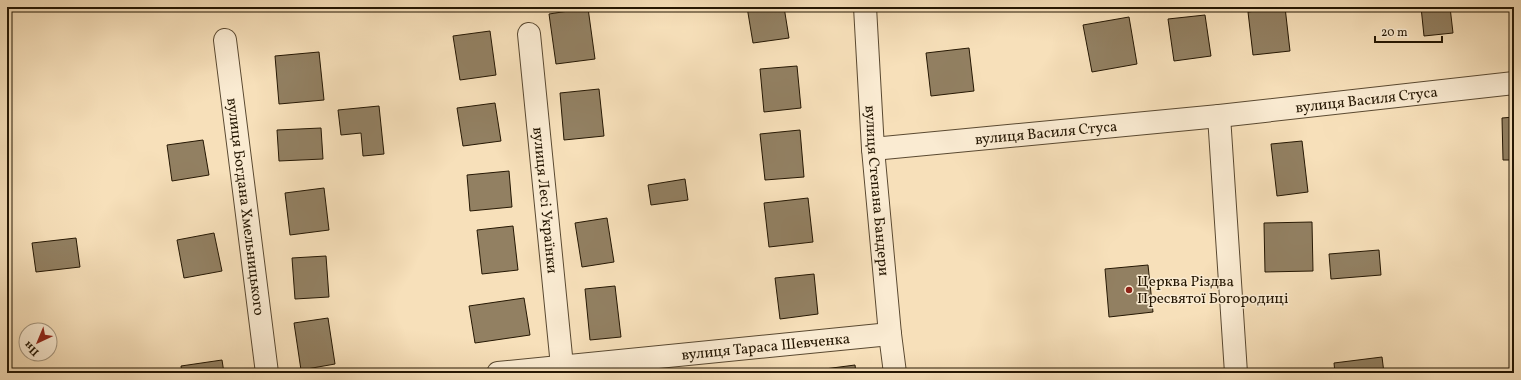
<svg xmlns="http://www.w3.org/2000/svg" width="1521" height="380" font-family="Vollkorn,serif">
<rect width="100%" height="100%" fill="#f7e0ba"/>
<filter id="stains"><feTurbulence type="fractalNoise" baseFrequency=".005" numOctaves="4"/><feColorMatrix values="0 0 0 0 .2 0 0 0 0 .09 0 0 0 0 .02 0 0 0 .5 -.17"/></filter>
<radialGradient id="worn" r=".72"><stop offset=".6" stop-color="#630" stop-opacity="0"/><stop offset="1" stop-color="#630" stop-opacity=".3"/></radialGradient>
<g fill="#928062" stroke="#251703">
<path d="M747 7H784L789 38 753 43Z"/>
<path d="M1285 7 1290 51 1253 55 1248 12Z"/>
<path d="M1421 7H1450L1453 33 1424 36Z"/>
<path d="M588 8 595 59 556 64 549 14Z"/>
<path d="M1205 15 1211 56 1174 61 1168 19Z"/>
<path d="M1129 17 1137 64 1092 72 1083 25Z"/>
<path d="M490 31 496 75 460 80 453 36Z"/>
<path d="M969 48 974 91 931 96 926 53Z"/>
<path d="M319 52 324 100 279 104 275 56Z"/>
<path d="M797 66 801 108 764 112 760 69Z"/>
<path d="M599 89 604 136 564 140 560 93Z"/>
<path d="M495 103 501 141 463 146 457 108Z"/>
<path d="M379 106 384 154 363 156 361 133 341 135 338 110Z"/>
<path d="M1514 117V160H1503L1502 118Z"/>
<path d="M321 128 323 159 279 161 277 130Z"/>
<path d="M800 130 804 177 765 180 760 134Z"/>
<path d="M203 140 209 175 172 181 167 145Z"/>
<path d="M1302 141 1308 192 1277 196 1271 144Z"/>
<path d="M509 171 512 207 470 211 467 175Z"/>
<path d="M685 179 688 200 651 205 648 185Z"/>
<path d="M324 188 329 230 290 235 285 193Z"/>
<path d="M808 198 813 242 769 247 764 203Z"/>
<path d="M607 218 614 262 582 267 575 223Z"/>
<path d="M1312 222 1313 271 1265 272 1264 223Z"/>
<path d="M513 226 518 270 482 274 477 230Z"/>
<path d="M214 233 222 271 184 278 177 240Z"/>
<path d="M76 238 80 267 36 272 32 243Z"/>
<path d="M7 245 9 272H7Z"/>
<path d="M1379 250 1381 275 1331 279 1329 254Z"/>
<path d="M326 256 329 297 295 299 292 258Z"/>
<path d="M1148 265 1153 312 1109 317 1105 269Z"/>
<path d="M814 274 818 314 780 319 775 278Z"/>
<path d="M615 286 621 337 590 340 585 289Z"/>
<path d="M524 298 530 335 475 343 469 306Z"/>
<path d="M328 318 335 364 301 370 294 323Z"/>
<path d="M1382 357 1384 373H1335L1334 363Z"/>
<path d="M222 360 224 373H182L181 366Z"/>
<path d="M11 362 12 373H7V363Z"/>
<path d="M855 365 856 373H818L817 370Z"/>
<path d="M1493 370V373H1460Z"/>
</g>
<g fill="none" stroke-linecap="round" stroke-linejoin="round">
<g stroke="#5a4931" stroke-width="24">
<g id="minor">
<path id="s1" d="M865 7 873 149 890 334 895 373"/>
<path id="s2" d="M529 34 562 366"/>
<path id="s3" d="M225 40 267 373"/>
<path d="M1219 116 1236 373"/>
<path id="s4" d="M873 149 1219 116 1514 83"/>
<path id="s5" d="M498 373 890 334"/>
</g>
</g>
<use href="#minor" stroke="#faebd2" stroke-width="22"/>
</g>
<circle fill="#8f2418" stroke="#faebd2" stroke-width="1.5" cx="1129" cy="290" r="4"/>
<g text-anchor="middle" stroke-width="3" stroke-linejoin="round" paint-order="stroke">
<g font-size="15" fill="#251703" stroke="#faebd2">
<text dy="5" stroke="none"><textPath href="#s4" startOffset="496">вулиця Василя Стуса</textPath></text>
<text dy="5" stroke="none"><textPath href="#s4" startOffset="174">вулиця Василя Стуса</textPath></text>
<text dy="5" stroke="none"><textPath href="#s1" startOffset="184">вулиця Степана Бандери</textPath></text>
<text dy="5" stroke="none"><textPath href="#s2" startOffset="167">вулиця Лесі Українки</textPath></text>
<text dy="5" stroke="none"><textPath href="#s3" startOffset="168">вулиця Богдана Хмельницького</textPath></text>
<text dy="5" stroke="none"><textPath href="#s5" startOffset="269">вулиця Тараса Шевченка</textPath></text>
</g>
<g font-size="15" fill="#251703" stroke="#faebd2" text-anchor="start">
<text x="1137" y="286">Церква Різдва<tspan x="1137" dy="17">Пресвятої Богородиці</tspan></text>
</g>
</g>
<rect width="1521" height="380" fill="none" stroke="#f7e0ba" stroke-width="24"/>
<rect x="8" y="8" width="1505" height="364" fill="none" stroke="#251703" stroke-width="2"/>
<rect x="12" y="12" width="1497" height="356" fill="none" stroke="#251703"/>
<g transform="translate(38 342) rotate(224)"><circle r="19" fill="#faebd2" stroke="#a5967f"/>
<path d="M0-3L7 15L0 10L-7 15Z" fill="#8f2418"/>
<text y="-6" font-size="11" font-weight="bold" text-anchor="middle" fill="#251703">Пн</text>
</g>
<path d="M1375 36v6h67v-6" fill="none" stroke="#251703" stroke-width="2"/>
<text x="1381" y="36" font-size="12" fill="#251703" stroke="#faebd2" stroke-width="3" paint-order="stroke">20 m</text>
<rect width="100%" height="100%" filter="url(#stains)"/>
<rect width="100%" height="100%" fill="url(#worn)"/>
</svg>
